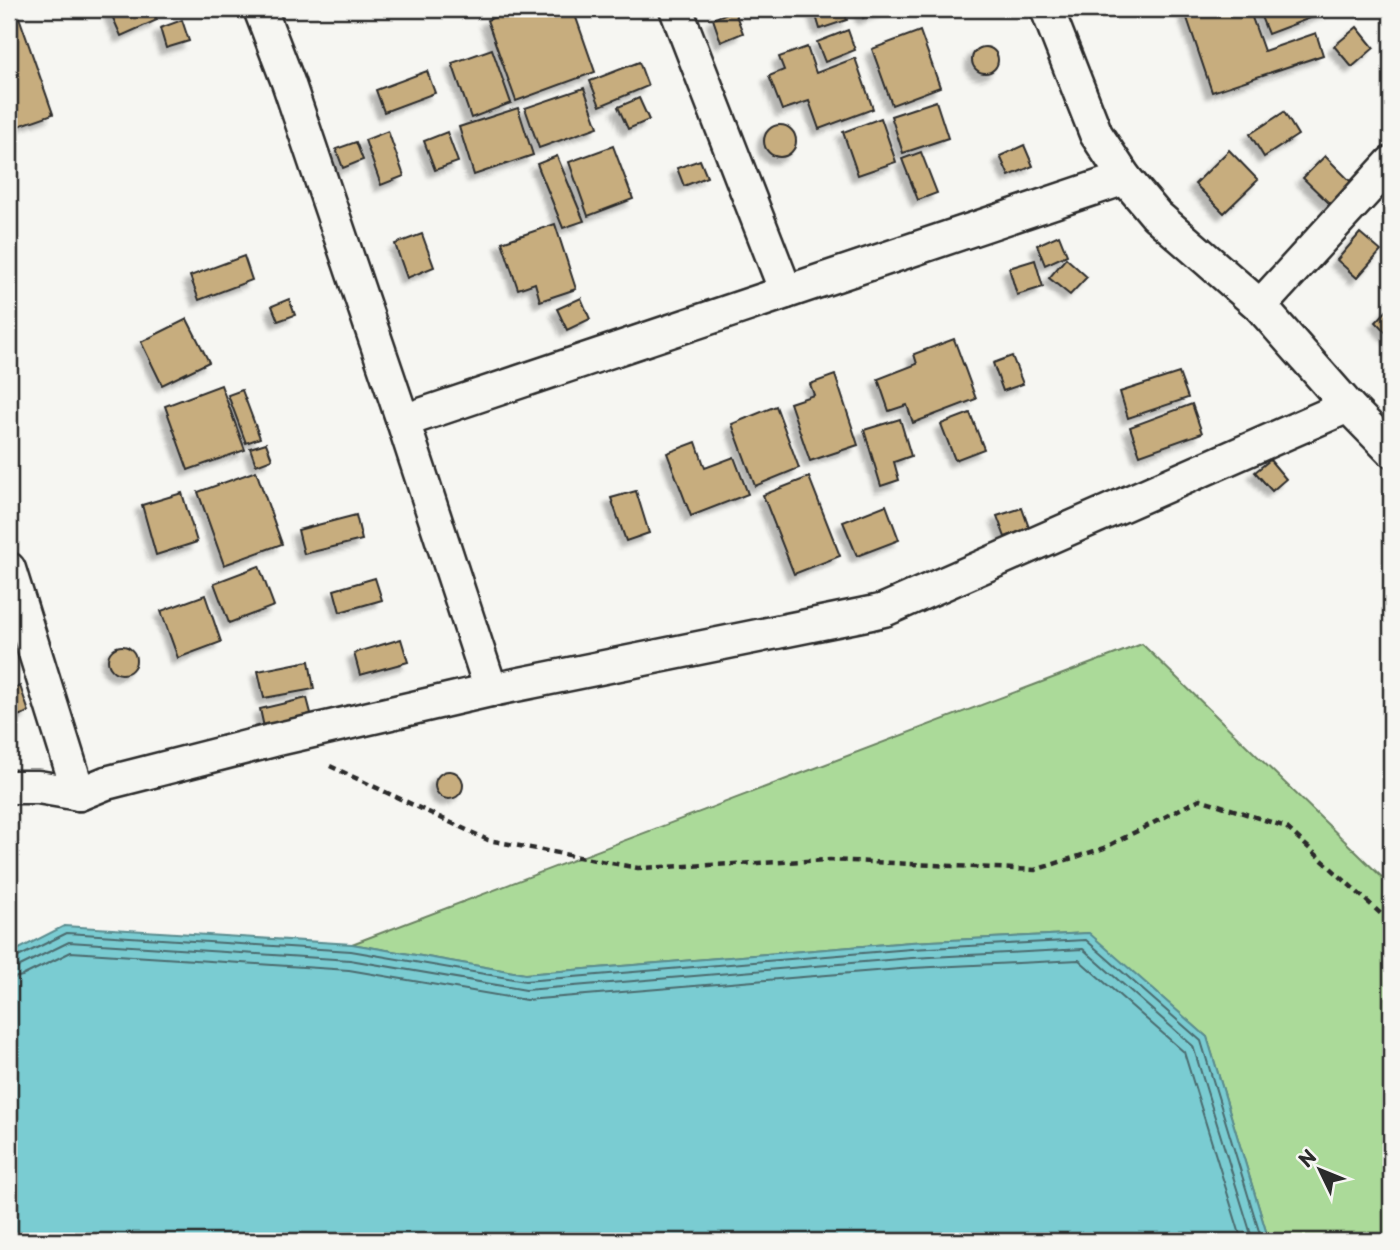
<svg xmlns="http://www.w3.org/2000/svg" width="1400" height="1250" font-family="'Playpen Sans',sans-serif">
<defs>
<filter id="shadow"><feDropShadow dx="-6" dy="6" stdDeviation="2" flood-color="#0004"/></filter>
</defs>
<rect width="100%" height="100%" fill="#f6f6f2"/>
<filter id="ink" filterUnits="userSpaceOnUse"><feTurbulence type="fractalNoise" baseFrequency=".0143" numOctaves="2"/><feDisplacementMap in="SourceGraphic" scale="14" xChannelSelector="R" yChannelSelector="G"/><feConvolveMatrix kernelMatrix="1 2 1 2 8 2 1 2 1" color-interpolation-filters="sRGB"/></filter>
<g filter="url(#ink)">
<path fill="#abda99" stroke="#6b8262" stroke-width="2" d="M1142 644 1391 886V1241H1269L1207 1037 1088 933 911 942 525 974 352 944Z"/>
<path fill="#7accd2" stroke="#5a8c8f" stroke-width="2" d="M64 926 352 944 525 974 911 942 1089 933 1207 1037 1269 1241H9V954Z"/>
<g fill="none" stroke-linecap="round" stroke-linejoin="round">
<g stroke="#4b6b6e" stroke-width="2">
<path d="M9 959H14L67 933 351 951 525 981 911 949 1086 940 1201 1041 1262 1241"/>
<path d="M9 968 18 967 69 942 350 960 526 990 912 958 1083 949 1193 1046 1253 1241"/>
<path d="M9 979 22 976 71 952 349 970 526 1000 912 968 1079 960 1184 1052 1242 1241"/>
</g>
</g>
<g fill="#c7ad7e" stroke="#2b2b2b" stroke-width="2" filter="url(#shadow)">
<path d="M109 9H153L157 20 121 36Z"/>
<path d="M517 9H573L595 72 516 101 487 20Z"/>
<path d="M814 9H843L847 20 820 29Z"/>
<path d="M860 9H887L863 18Z"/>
<path d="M1196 9H1249L1264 51 1316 33 1323 55 1212 92 1185 12Z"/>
<path d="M1258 9H1334L1268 34Z"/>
<path d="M734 10 743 33 721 42 713 19Z"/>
<path d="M19 17 53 114 10 129 9 125V21Z"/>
<path d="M182 20 189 41 166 48 160 28Z"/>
<path d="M1357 27 1374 48 1352 67 1334 46Z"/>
<path d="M848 30 855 50 825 62 817 42Z"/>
<path d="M920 31 940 87 892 105 872 49Z"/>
<path d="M807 47 816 73 855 58 873 109 819 129 809 101 782 110 769 76 784 70 779 57Z"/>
<circle cx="985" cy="60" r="13"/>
<path d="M492 49 511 103 471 118 452 63Z"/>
<path d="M639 62 648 86 600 106 590 81Z"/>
<path d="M427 71 435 93 384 112 376 90Z"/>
<path d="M584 88 598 127 539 148 525 108Z"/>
<path d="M639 98 649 120 628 129 618 107Z"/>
<path d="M936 101 948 138 903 153 891 116Z"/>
<path d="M518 108 533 155 474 175 459 127Z"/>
<path d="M1284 112 1298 135 1264 157 1250 134Z"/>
<path d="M881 118 896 162 858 175 843 132Z"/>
<circle cx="780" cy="141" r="16"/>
<path d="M388 131 404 176 381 185 365 140Z"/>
<path d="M447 132 458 162 435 170 424 141Z"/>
<path d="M356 142 363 160 343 168 336 149Z"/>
<path d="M1024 145 1033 166 1009 176 1000 156Z"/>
<path d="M613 146 633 199 588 216 569 162Z"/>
<path d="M1229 150 1258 180 1224 213 1195 184Z"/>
<path d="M921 152 937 193 918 200 902 159Z"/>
<path d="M557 156 584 221 563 228 537 164Z"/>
<path d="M1325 156 1352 183 1330 204 1303 178Z"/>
<path d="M700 160 707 177 684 186 677 168Z"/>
<path d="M555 224 576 289 540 301 535 283 518 289 502 242Z"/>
<path d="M1360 233 1381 251 1357 278 1337 260Z"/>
<path d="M422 234 434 267 407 278 395 244Z"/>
<path d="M1059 235 1067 255 1045 265 1037 245Z"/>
<path d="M244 256 252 280 199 300 190 276Z"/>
<path d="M1066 258 1087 277 1070 295 1049 278Z"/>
<path d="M1035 260 1043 287 1017 295 1009 268Z"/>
<path d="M581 298 590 319 567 330 557 309Z"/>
<path d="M289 299 295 315 278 321 272 306Z"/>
<path d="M1391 306V338L1376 322Z"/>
<path d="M187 319 209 362 162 385 141 342Z"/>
<path d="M954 339 976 399 913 423 907 405 889 411 878 379 917 364 914 354Z"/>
<path d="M1012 356 1023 384 1003 391 993 363Z"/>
<path d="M1179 373 1188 398 1128 418 1120 392Z"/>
<path d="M835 375 858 445 810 461 790 403 814 395 810 384Z"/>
<path d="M221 385 245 450 188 470 165 406Z"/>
<path d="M242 390 260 438 246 443 228 395Z"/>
<path d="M1192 404 1202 433 1140 455 1130 427Z"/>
<path d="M776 406 799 468 755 486 732 424Z"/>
<path d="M970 413 984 449 955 460 941 424Z"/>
<path d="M900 419 911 456 894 462 899 480 881 486 864 430Z"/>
<path d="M696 442 705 468 734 457 748 494 691 516 667 453Z"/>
<path d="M266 443 272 459 256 465 250 448Z"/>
<path d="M1270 460 1286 479 1272 491 1255 472Z"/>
<path d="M256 471 282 544 224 565 198 492Z"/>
<path d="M809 477 840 556 794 574 763 495Z"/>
<path d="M636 491 649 533 626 541 611 498Z"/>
<path d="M182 493 197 542 156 555 142 505Z"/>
<path d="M886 505 899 540 857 556 843 522Z"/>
<path d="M1022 508 1029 528 1005 537 997 516Z"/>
<path d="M356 515 362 540 304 554 298 530Z"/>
<path d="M259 566 274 606 229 623 214 583Z"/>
<path d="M375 578 382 600 340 612 334 590Z"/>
<path d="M205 595 221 642 178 658 161 611Z"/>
<path d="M401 639 408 662 360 675 354 653Z"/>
<circle cx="122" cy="660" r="14"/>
<path d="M309 661 314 689 264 698 258 671Z"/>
<path d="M20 686 29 712 9 719V690Z"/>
<path d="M307 698 313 721 265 732 260 709Z"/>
<circle cx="449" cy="785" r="14"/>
</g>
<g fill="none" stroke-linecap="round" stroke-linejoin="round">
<g stroke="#2b2b2b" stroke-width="37">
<g id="street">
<path d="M260 9 288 82 403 421 491 690"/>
<path d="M676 9 786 292"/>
<path d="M1047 9 1096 134 1125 178 1156 215 1260 306 1348 406 1391 450"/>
<path d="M1260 306 1391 163"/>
<path d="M403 421 1125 178"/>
<path d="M9 569 79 794"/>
<path d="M9 787H38L79 794 106 783 274 740 491 690 871 613 884 610 1348 406"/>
</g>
</g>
<path stroke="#2b2b2b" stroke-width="4.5" stroke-dasharray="7 5" stroke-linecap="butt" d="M330 766 488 840 638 868 830 860 1035 870 1104 848 1200 799 1286 827 1391 923"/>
<use href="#street" stroke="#f6f6f2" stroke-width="32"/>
</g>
</g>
<rect width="1400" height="1250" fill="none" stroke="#f6f6f2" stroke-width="35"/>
<rect x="18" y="18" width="1365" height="1215" fill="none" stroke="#2b2b2b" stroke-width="2.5" filter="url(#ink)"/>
<g transform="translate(1320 1170) rotate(313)" stroke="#f6f6f2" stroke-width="5" paint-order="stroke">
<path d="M0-5L12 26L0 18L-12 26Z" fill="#2b2b2b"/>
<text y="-10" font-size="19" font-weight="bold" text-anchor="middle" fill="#2b2b2b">N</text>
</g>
</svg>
